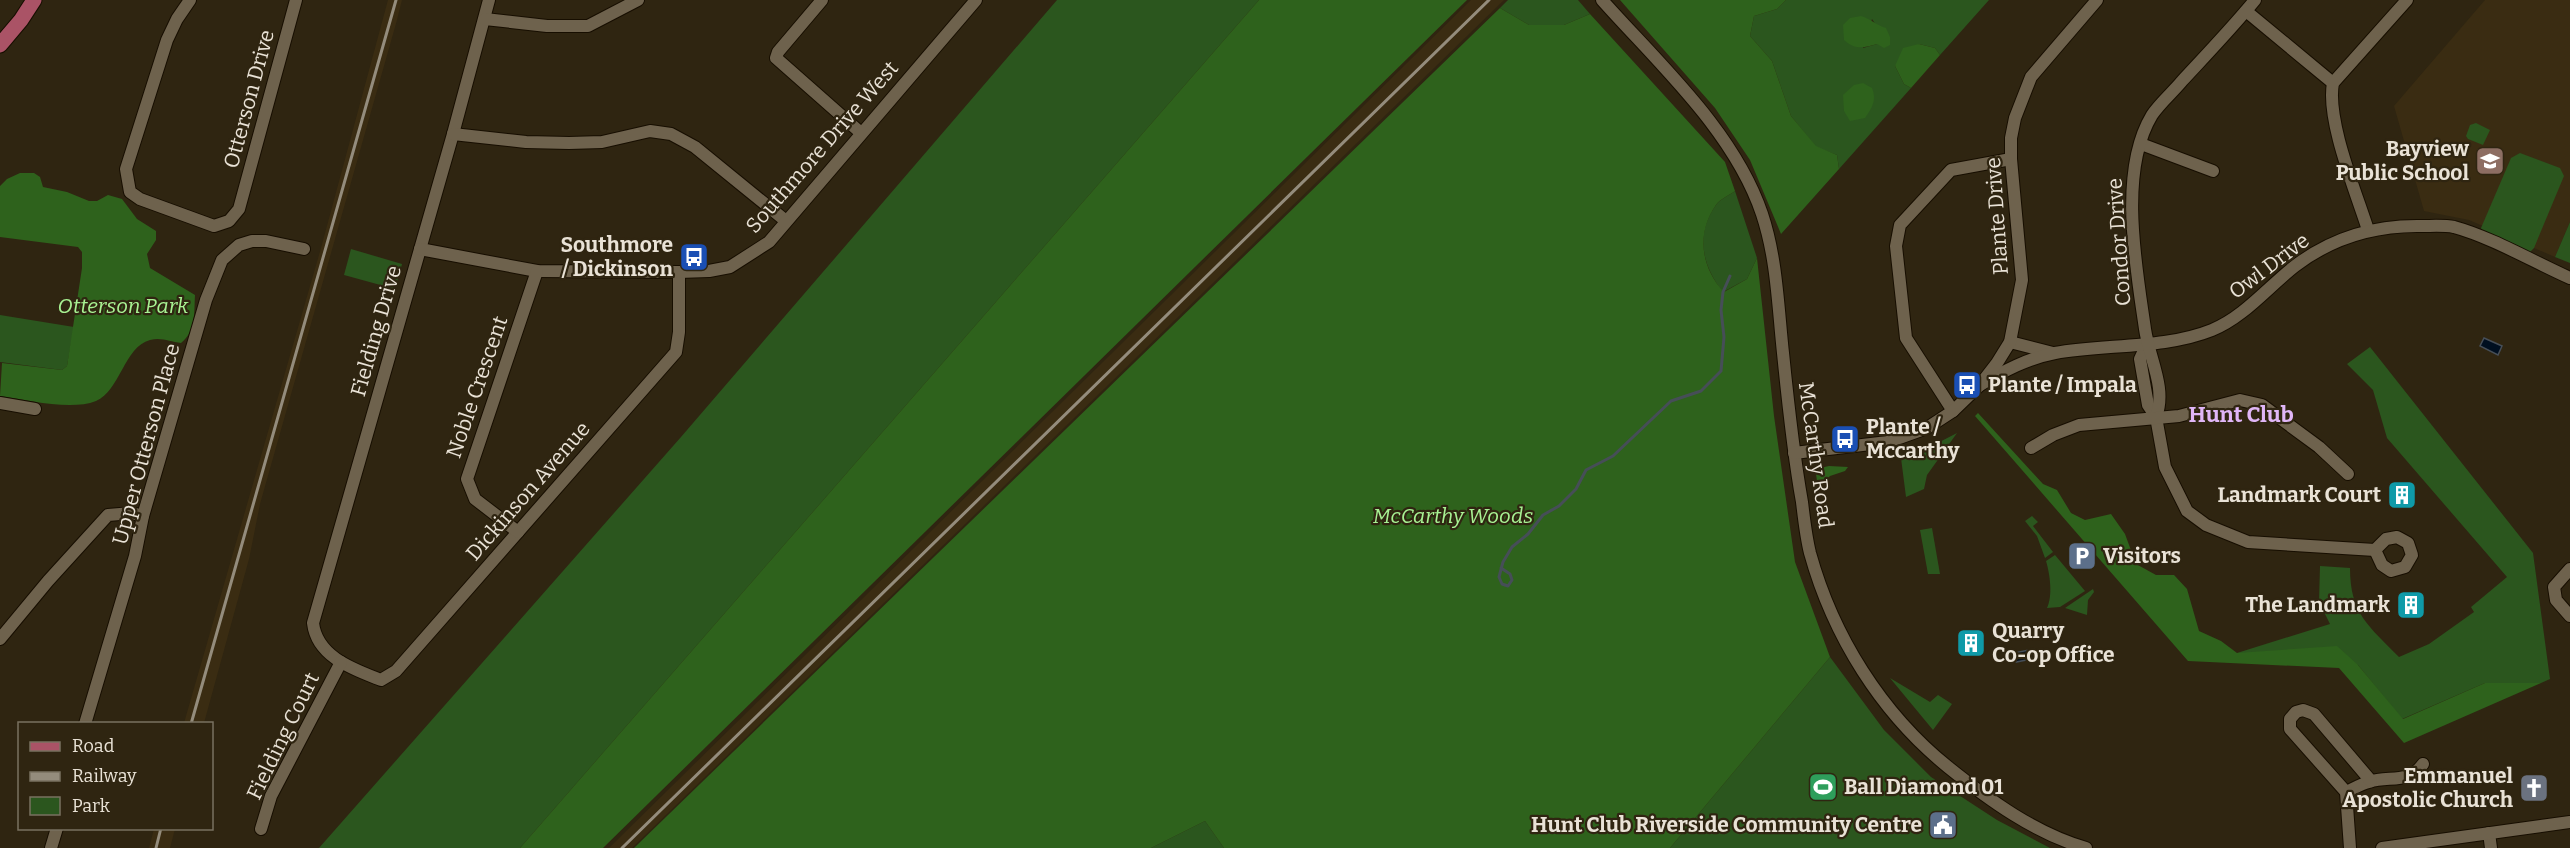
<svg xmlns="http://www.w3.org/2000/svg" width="2570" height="848" font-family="Bitter,serif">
<rect width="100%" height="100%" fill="#2f2511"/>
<g fill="#3a2c12">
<path d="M388 0H402L397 20 260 504 249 559 204 723H184L321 248Z"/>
<path d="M1471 0H1504L632 848H609Z"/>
<path d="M2485 0H2570V222L2555 257 2469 220 2424 211 2394 106Z"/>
<path d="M154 829H175L170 848H149Z"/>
</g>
<g fill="#2b561e" fill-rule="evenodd">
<path d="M1057 0H1259L520 848H319L681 437Z"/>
<path d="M1508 0H1578L1590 14 1564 25H1529L1500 8Z"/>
<path d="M1786 0H1989L1940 55 1935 48 1919 44 1895 66 1904 84 1911 88 1839 169 1837 155 1816 147 1791 116 1772 61 1750 36 1754 16 1777 9ZM1872 19 1876 25 1877 44 1863 48Z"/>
<path d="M2476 123 2490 130 2483 145 2468 139 2466 136 2470 125Z"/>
<path d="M2520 153 2560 168 2564 176 2534 248 2530 252 2482 232 2481 228 2511 158Z"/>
<path d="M1735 191 1757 258 1747 279 1723 292C1702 266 1695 234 1716 205 1720 199 1730 195 1735 191Z"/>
<path d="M2570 222V263L2555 257Z"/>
<path d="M351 249 402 264 395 289 344 275Z"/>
<path d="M0 315 74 327 67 366 62 370 0 362Z"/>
<path d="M2370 347 2533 553 2550 679 2541 683H2485L2402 719 2358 665 2237 653 2330 624 2319 602 2320 566 2350 568C2350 614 2369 626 2399 657L2429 644 2474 612 2471 607 2507 577 2387 438 2373 390 2347 364Z"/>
<path d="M1957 433 1927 475 1924 489 1906 497 1901 458 1928 448Z"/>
<path d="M2032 516 2038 522 2033 526 2053 552 2045 558 2037 536 2025 521Z"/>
<path d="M1932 528 1940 574H1928L1920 530Z"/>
<path d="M2055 555 2085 591 2060 607 2047 608C2053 596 2050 574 2046 561Z"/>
<path d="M2093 589 2094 592 2088 600 2087 615 2065 608Z"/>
<path d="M1830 657 1884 730 1931 777 1997 820 2050 848H1670Z"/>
<path d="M1890 678 1930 702 1938 695 1952 704 1933 730Z"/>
<path d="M1205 821 1224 848H1151Z"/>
</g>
<g fill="#2e621c">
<path d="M1259 0H1467L603 848H520Z"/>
<path d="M1620 0H1786L1777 9 1754 16 1750 36 1772 61 1791 116 1816 146 1837 155 1839 169 1781 234 1750 160 1715 108Z"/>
<path d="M1500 8 1529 25H1564L1590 14 1725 162 1735 191C1730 195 1720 199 1716 205 1696 233 1701 268 1724 292L1747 279 1757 258 1774 416 1795 562 1830 657 1670 848H1224L1205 821 1151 848H634Z"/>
<path d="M1861 16C1871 19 1876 25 1886 28L1890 37V45L1884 48 1877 44C1864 48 1855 50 1844 40L1843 25 1850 18Z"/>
<path d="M1919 44 1935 48 1940 55 1911 88 1904 84 1895 66 1903 48Z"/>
<path d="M1863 83 1872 88C1877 100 1872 108 1865 118L1850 121 1844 111 1843 95 1854 85Z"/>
<path d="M20 173H34L40 177 43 187 67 192 89 201H97L108 195 122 199 137 219 156 231V240L147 254 150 268 195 295C194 313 196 331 181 343 170 342 162 337 150 340 124 347 120 391 96 401 71 411 27 400 0 396L2 363 62 370 67 366 82 268V252L78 247 0 237V186L7 179Z"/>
<path d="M1978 413 2043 484 2057 490 2071 513 2085 520 2111 514 2125 534 2136 564 2156 575H2174L2187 589 2199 631 2221 641 2237 653 2337 646 2358 665 2403 719 2485 683H2541L2404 743 2339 668 2188 661 1975 416Z"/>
<path d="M1829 466 1848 467 1845 471 1830 476 1821 484 1817 481 1816 474 1820 468Z"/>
</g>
<g fill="#000f20" stroke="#464e57" stroke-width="1.5">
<path d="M2484 338 2502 346 2498 355 2480 346Z"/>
<path d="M2034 649 2036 658 2016 662 2014 653Z"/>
</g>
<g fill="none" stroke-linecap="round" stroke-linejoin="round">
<path stroke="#464e57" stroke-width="3" d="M1501 568 1510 574 1512 580 1508 586 1502 584 1499 577 1503 562 1512 547 1528 534 1543 515 1559 506 1576 489 1586 470 1613 456 1671 401 1701 391 1721 371 1724 337 1721 310 1723 292 1730 276"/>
<g stroke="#170e00" stroke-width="14">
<g id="minor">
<path d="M190 0 177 19 167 40 126 169 130 192 140 199 214 226 229 221 239 209 296 0"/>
<path d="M489 0 453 134 313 623C317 657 353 669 381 680L396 671 676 352 679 332V272"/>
<path d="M822 0 778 52 776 58 861 133"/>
<path d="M1602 0C1659 64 1734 131 1762 214 1777 259 1778 307 1783 353 1788 403 1793 452 1802 502 1804 519 1806 537 1810 553 1833 636 1881 713 1948 767 1989 800 2036 834 2086 848"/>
<path d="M2246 11 2333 83"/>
<path d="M485 19 547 26H588L638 0"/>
<path d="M453 134 526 142 569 143 602 142 650 131 671 134 695 147 786 221"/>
<path d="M2141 144 2213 171"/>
<path d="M2368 230C2356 192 2326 120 2333 83L2407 0"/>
<path d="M420 249 537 271 679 272 709 271 730 267 769 242 976 0"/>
<path d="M2010 342 2053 353"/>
<path d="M2147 344 2140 359 2148 405 2156 417 2165 467 2187 511 2206 525 2248 542 2375 550"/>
<path d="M1980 385C2004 371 2028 358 2055 353 2105 344 2165 349 2212 330 2244 317 2268 287 2295 266 2333 237 2375 225 2422 226 2432 226 2444 225 2454 227 2491 237 2534 262 2570 278"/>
<path d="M0 403 35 409"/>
<path d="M1953 411 1906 338 1896 246 1900 225 1951 170 2011 159"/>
<path d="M2156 417C2167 388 2149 358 2145 329 2136 266 2118 171 2152 115 2160 103 2173 92 2182 81 2207 54 2232 28 2255 0"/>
<path d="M2031 448 2053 435 2079 425 2179 416 2240 400 2262 405 2319 447 2348 474"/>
<path d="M1794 453 1888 442 1927 428 1953 411 1980 385 1997 363 2010 342 2022 280 2011 159V138L2015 118 2031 77 2097 0"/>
<path d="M518 532 475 499 467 479 537 271"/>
<path d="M2397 537 2408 543 2412 555 2405 567 2391 571 2382 565 2375 550 2386 539Z"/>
<path d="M2570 569 2554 587 2556 600 2570 616"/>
<path d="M0 639 48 581 108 515 132 513 143 516"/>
<path d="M85 724 135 556 143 516 206 300 222 260 239 245 252 241H266L304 249"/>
<path d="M2346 792C2353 789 2361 784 2369 782 2389 775 2408 785 2423 764"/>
<path d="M261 829 271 796 341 662"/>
<path d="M2489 833 2491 848"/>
<path d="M51 848 57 828"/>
<path d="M2350 848 2346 792 2290 729V719L2296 712 2303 710 2314 714 2371 781"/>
<path d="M2382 848 2570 822"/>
</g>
</g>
<g stroke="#170e00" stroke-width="17">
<path id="major" d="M0 45 21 20 34 0"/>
</g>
<use href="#minor" stroke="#6e624d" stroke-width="12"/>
<use href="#major" stroke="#aa5366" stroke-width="15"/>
<g stroke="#948c7c" stroke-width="3">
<path d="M191 724 396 0"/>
<path d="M156 848 161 828"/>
<path d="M622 848 1489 0"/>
</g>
</g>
<defs>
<g id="school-square" transform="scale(1.5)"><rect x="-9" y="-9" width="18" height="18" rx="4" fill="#8d6e63" stroke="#2f2511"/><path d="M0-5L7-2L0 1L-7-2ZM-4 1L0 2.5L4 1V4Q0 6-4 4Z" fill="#fff"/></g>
<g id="bus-square" transform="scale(1.5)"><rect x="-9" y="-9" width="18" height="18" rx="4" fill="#1a4fb4" stroke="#2f2511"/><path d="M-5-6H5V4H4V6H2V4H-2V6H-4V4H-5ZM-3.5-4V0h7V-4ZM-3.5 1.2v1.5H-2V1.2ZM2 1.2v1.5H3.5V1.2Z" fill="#fff"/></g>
<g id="building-square" transform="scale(1.5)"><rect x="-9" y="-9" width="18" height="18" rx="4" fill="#0f9aa8" stroke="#2f2511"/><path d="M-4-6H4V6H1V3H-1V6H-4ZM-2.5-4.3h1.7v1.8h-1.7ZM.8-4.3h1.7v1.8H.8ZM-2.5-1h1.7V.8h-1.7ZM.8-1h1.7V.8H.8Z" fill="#fff"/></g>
<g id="parking-square" transform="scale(1.5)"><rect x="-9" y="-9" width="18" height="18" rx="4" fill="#5c6f8a" stroke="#2f2511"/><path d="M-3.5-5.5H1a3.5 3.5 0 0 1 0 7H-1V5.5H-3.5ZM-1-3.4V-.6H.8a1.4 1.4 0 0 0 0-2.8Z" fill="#fff"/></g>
<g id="stadium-square" transform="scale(1.5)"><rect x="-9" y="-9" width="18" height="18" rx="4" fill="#2e9e5b" stroke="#2f2511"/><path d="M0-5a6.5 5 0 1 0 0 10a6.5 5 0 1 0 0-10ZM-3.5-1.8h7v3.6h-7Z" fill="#fff"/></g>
<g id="church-square" transform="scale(1.5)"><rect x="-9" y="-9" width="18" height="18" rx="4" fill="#6b7280" stroke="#2f2511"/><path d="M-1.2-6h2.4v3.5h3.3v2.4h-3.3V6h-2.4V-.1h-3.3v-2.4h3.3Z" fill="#fff"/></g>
<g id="civic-square" transform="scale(1.5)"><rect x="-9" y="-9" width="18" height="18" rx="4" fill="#5c6f8a" stroke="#2f2511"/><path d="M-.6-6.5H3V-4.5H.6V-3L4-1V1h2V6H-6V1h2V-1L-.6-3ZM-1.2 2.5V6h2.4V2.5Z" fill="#fff"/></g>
</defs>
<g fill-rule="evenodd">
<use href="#school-square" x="2490" y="161"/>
<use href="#bus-square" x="694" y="257"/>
<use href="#bus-square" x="1967" y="385"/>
<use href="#bus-square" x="1845" y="439"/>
<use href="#building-square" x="2402" y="495"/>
<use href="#parking-square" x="2082" y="556"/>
<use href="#building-square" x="2411" y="605"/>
<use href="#building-square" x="1971" y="643"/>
<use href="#stadium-square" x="1823" y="787"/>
<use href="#church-square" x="2534" y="788"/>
<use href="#civic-square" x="1943" y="825"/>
</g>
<g text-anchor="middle" stroke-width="4.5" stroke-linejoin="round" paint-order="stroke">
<g font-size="21" fill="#e9e2d6" stroke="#2f2511">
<text transform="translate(249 99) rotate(-75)" y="7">Otterson Drive</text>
<text transform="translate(822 147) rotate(-49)" y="7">Southmore Drive West</text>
<text transform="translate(1997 216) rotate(-94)" y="7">Plante Drive</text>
<text transform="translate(2119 242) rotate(-94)" y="7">Condor Drive</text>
<text transform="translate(2269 266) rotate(-37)" y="7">Owl Drive</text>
<text transform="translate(376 331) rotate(-74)" y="7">Fielding Drive</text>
<text transform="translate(477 387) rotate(-71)" y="7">Noble Crescent</text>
<text transform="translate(146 444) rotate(-75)" y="7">Upper Otterson Place</text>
<text transform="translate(1816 455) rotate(82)" y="7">McCarthy Road</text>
<text transform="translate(528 491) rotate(-49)" y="7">Dickinson Avenue</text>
<text transform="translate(283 736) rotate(-64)" y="7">Fielding Court</text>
</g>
<g font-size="21" font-weight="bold" fill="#e9e2d6" stroke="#2f2511" text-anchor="end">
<text x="2469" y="156">Bayview<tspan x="2469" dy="24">Public School</tspan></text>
<text x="673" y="252">Southmore<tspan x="673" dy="24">/ Dickinson</tspan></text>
<text x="1988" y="392" text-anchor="start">Plante / Impala</text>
<text x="1866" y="434" text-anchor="start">Plante /<tspan x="1866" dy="24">Mccarthy</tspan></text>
<text x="2381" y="502">Landmark Court</text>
<text x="2103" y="563" text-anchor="start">Visitors</text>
<text x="2390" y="612">The Landmark</text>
<text x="1992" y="638" text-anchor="start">Quarry<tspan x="1992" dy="24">Co-op Office</tspan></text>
<text x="2513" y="783">Emmanuel<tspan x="2513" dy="24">Apostolic Church</tspan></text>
<text x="1844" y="794" text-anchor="start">Ball Diamond 01</text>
<text x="1922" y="832">Hunt Club Riverside Community Centre</text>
</g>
<g font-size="21" font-style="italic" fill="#a8f293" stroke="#2f2511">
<text x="123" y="313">Otterson Park</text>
<text x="1453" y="523">McCarthy Woods</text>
</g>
<g font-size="22" font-weight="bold" fill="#e0b6f7" stroke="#2f2511">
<text x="2241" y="422">Hunt Club</text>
</g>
</g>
<rect x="18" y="722" width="195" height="108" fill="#2f2511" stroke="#797160" stroke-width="1.5"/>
<rect x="30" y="742" width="30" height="9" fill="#aa5366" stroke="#797160" stroke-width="1.5"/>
<text x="72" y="752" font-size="18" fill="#e9e2d6">Road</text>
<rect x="30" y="772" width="30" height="9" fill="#948c7c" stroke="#797160" stroke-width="1.5"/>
<text x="72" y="782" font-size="18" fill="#e9e2d6">Railway</text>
<rect x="30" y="797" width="30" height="18" fill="#2b561e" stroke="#797160" stroke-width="1.5"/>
<text x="72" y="812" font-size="18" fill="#e9e2d6">Park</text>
</svg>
